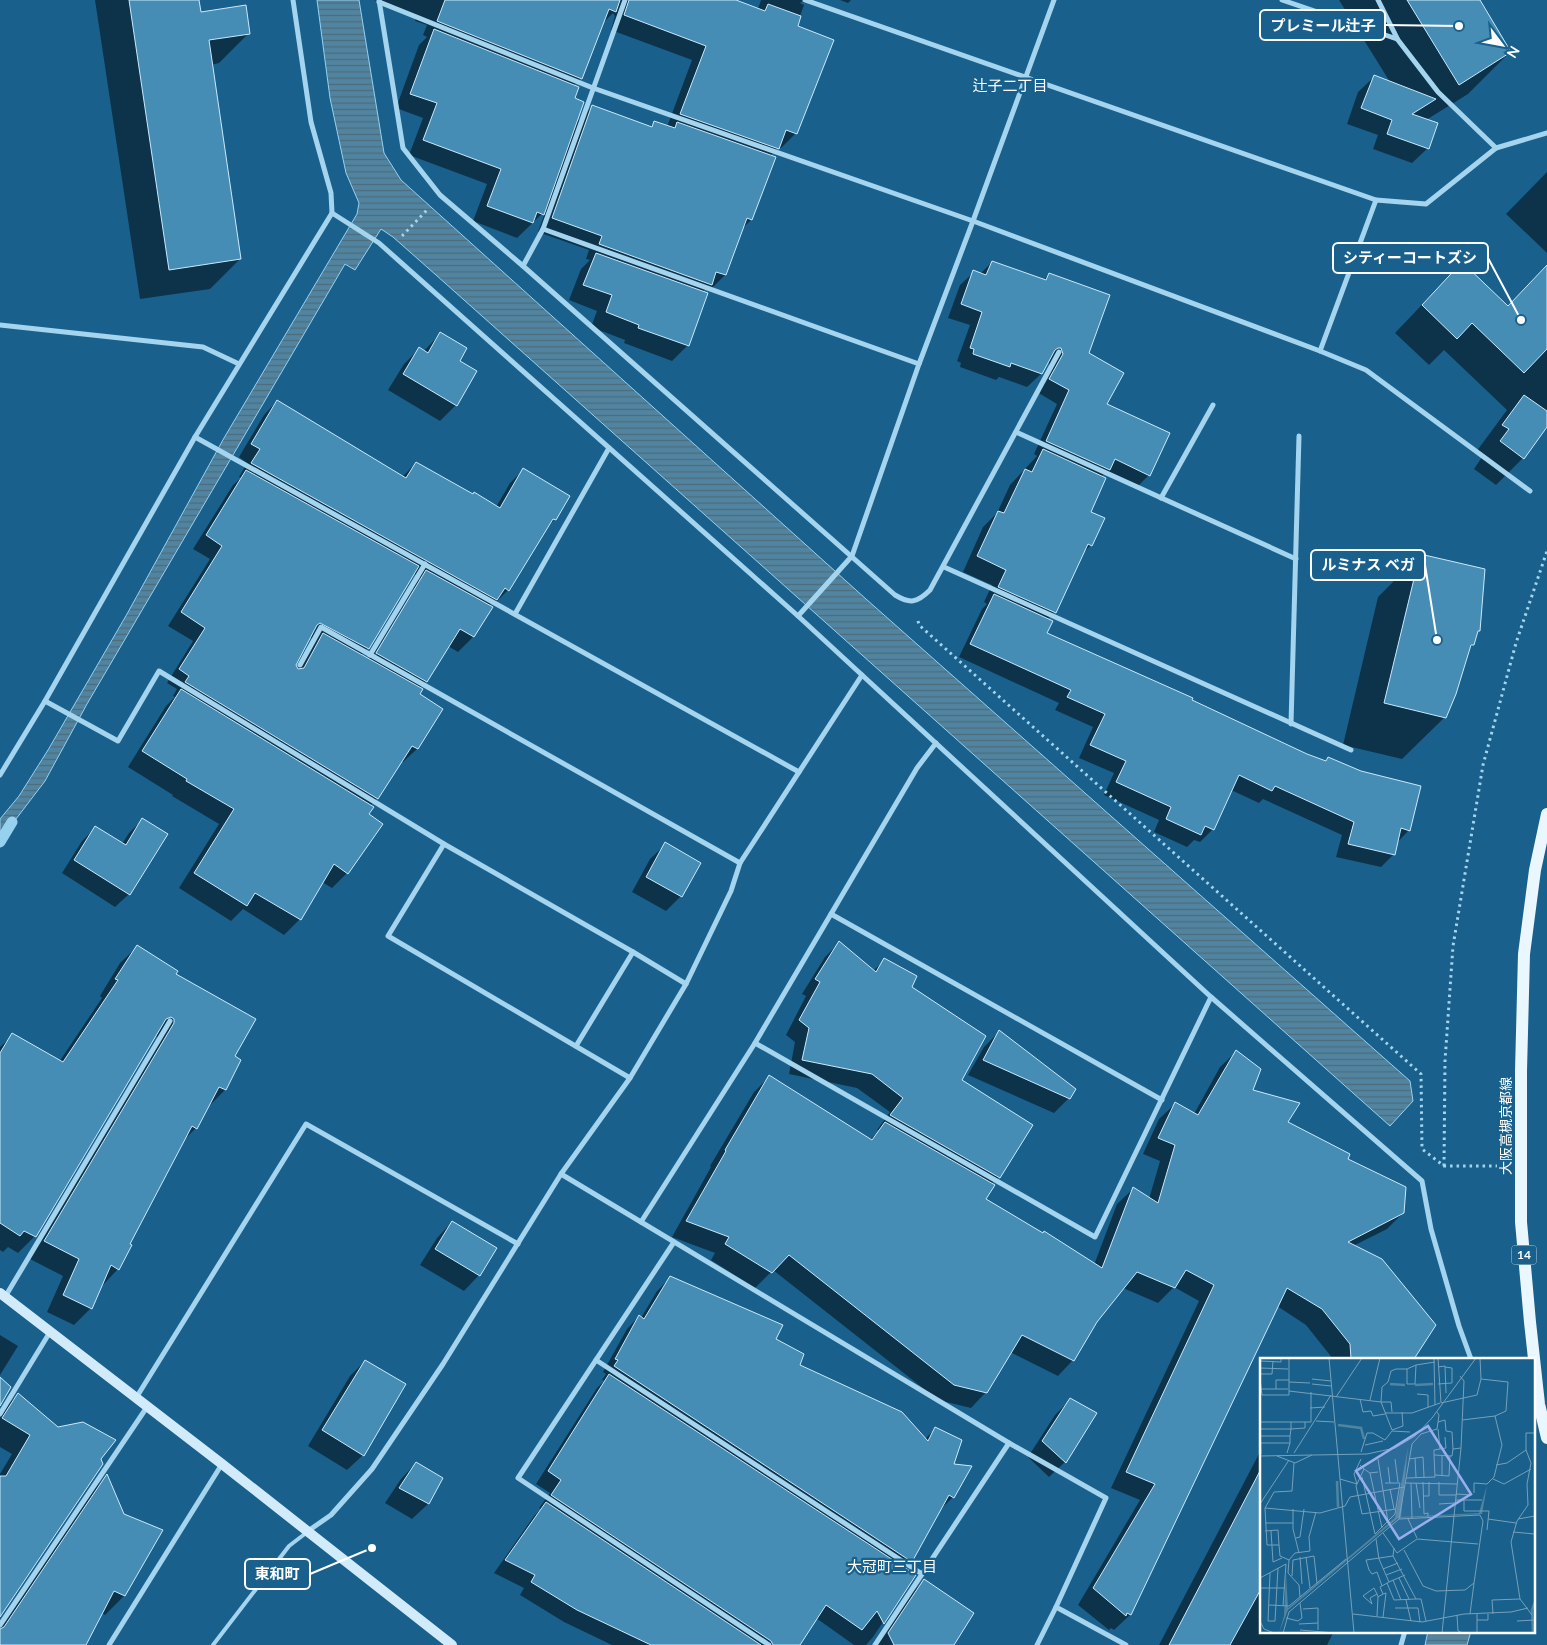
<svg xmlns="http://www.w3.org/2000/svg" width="1547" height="1645" font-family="Lato,'Noto Sans JP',sans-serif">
<defs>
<pattern id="water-rules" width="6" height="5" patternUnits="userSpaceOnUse" patternTransform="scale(1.25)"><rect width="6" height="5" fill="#5084a0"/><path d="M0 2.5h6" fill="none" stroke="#4e6b7a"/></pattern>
</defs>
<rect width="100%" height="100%" fill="#19618c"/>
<g fill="url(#water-rules)" stroke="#97d1f0">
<path d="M317 0H359L384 153 401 180 866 599 1410 1081 1413 1101 1390 1126 436 275 393 237 381 229 355 270 345 264 87 704 45 781 0 840V819L19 796 48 750 127 614 224 438 357 214 359 203 346 173 330 98Z"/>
<path d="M1428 1631H1471L1467 1645H1425Z"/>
</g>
<g fill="#0007" fill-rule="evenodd">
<path d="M95 0H198L200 14 249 33 219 63 211 65 240 259 210 289 140 299Z"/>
<path d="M374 0H733L758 9 761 0H804L800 3 804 5 796 27V133L781 148 779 147 770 156 774 157 751 220 742 229 725 275 711 289 707 288 702 292 707 294 687 346 672 361 624 343 625 340 591 327 597 311 569 300 581 269 590 260 586 259 589 250 538 232 546 210 517 238 473 221 487 184 409 155 423 118 396 108 419 45 427 37 423 35 427 25 415 21 416 16ZM613 13 615 16 611 30 692 60 667 127 655 122 650 127 593 106 575 124 573 86 581 78 602 24Z"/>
<path d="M840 0H851L848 3Z"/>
<path d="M1339 0H1478L1510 52 1468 94 1426 120 1428 148 1412 163 1373 149 1378 135 1347 124 1358 92 1374 77 1390 82Z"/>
<path d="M1547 172V253L1506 214Z"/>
<path d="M992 262 1043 281 1049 274 1088 353 1105 404 1149 475 1136 488 1104 474 1101 477 1089 512 1091 545 1081 555 1055 612 1047 620 1046 633 1324 762 1328 758 1409 830 1396 844 1394 854 1381 867 1336 857 1342 835 1263 799 1259 803 1231 790 1213 829 1200 842 1194 840 1187 847 1154 832 1159 820 1104 795 1114 773 1079 758 1093 727 1055 710 1059 703 959 657 982 609 987 604 984 602 992 585 963 572 983 527 997 513 1010 485 1037 456 1034 454 1057 404 1037 392 1050 368 1048 360 1041 374 1027 387 999 377 996 380 960 367 961 363 957 361 970 325 948 318 960 285 974 272 980 274Z"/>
<path d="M1547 265V425L1523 458 1496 485 1474 469 1482 457 1476 452 1507 410 1444 350 1429 365 1395 333 1435 291 1507 307Z"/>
<path d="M440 334 458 361 476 371 456 405 440 421 388 390 404 364 419 349 423 352Z"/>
<path d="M277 401 402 477 416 463 496 507 510 483 523 470 555 519 545 529 508 590 495 603 493 602 489 606 491 608 473 637 458 652 448 646 426 681 419 689 418 695 441 709 417 749 403 762 401 761 377 798 370 806 347 873 332 888 322 882 300 919 284 935 243 909 231 921 179 888 219 824 172 796 173 795 128 767 166 706 175 697 173 696 177 689 167 683 193 641 168 626 210 559 193 549 233 485 241 478 239 477 247 463 239 457 264 415ZM413 573 421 578 411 587 367 660 360 656 368 648ZM414 588H417L374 659 372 658ZM309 637 316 641 309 648 297 670 294 665Z"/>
<path d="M1420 555 1479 631 1475 634 1473 645 1468 649 1445 717 1402 759 1343 745 1378 597Z"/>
<path d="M142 820 129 894 115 907 62 873 82 841 96 827 122 844 129 833Z"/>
<path d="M666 844 681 896 666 911 632 892 650 859Z"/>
<path d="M839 943 873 971 885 960 910 988 961 1081 999 1177 991 1184 985 1200 1094 1265 1117 1204 1133 1189 1149 1199 1160 1161 1143 1154 1159 1119 1175 1104 1194 1114 1220 1067 1236 1052 1252 1091 1286 1122 1346 1160 1403 1213 1387 1229 1353 1246 1412 1359H1333L1306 1325 1277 1306 1130 1615 1114 1630 1111 1628 1109 1630 1078 1605 1140 1500 1111 1488 1199 1301 1174 1287 1158 1303 1123 1288 1096 1322 1073 1360 1058 1376 1010 1352 986 1392 971 1408 938 1400 773 1270 755 1288 711 1260 715 1253 672 1237 711 1167 710 1166 754 1092 770 1076 870 1140 879 1131 877 1130 890 1112 857 1088 789 1074 795 1042 786 1035 806 996 802 994 825 957Z"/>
<path d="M137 947 174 975 233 1057 240 1060 225 1090 209 1106 196 1128 182 1142 128 1244 118 1269 102 1286 91 1308 74 1325 47 1312 63 1276 28 1258 158 1041 156 1033 35 1236 18 1253 8 1247 3 1252 0 1250V1047L13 1035 59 1062 102 998 100 996 120 963Z"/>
<path d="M999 1032 1069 1098 1054 1113 968 1075 984 1047Z"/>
<path d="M452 1222 479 1275 464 1291 420 1265 437 1238Z"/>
<path d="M670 1278 774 1340 799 1366 925 1439 935 1429 952 1465 953 1497 940 1510H939L911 1562 904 1569 914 1576 873 1637 866 1645H854L816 1618 798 1645H612L564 1622 520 1595 524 1588 494 1573 534 1516 541 1509 539 1508 550 1493 536 1484 597 1388 604 1381 602 1380 606 1374 603 1372 627 1329 639 1316 641 1318 657 1291Z"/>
<path d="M0 1335 18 1346 0 1375Z"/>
<path d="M365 1361 363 1455 347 1470 308 1446 350 1376Z"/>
<path d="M18 1394 57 1429 100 1458 0 1615V1474L12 1454 0 1447V1413Z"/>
<path d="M1070 1400 1095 1414 1065 1462 1049 1477 1028 1457 1055 1415Z"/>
<path d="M1261 1450V1631H1334L1327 1645H1159Z"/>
<path d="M416 1463 442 1478 428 1504 412 1519 385 1503 401 1479Z"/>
<path d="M107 1476 123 1515 161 1531 124 1596 105 1615 101 1613 85 1645H0V1626L89 1494Z"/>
<path d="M924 1580 952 1645H877L911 1594Z"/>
</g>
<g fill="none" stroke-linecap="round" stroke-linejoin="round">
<path stroke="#97d1f0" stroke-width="11" d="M0 842 12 822"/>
</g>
<g fill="#468db6" stroke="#cae9fa">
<path d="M129 0H199L201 12 246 5 250 34 209 40 241 259 169 270Z"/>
<path d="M445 0H620L616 12 609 9 582 79 437 21Z"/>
<path d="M629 0H736L765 11 768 4 801 16 798 26 834 40 797 134 786 130 779 149 680 114 706 46 624 15Z"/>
<path d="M1407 0H1480L1511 52 1459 85Z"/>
<path d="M434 29 579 87 575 98 584 102 544 215 537 212 533 223 487 206 501 169 423 140 437 103 410 94Z"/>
<path d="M1374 75 1436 99 1412 114 1438 123 1429 149 1387 134 1392 120 1361 108Z"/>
<path d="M592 105 652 127 654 121 675 128 677 122 776 157 752 220 747 218 726 275 716 272 712 285 599 244 602 236 552 218Z"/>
<path d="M596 253 708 293 689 346 638 328 639 325 606 312 612 295 583 285Z"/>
<path d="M992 261 1046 280 1049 273 1110 295 1089 353 1124 373 1107 404 1170 433 1150 476 1115 459 1110 470 1046 441 1069 390 1049 379 1063 354 1061 348H1058L1055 350 1042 374 1011 363 1010 367 973 354 974 349 970 348 982 312 961 304 973 270 986 275Z"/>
<path d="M1462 262 1508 306 1547 265V349L1524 373 1472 323 1457 339 1422 305Z"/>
<path d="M440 332 467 348 460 361 477 371 457 406 403 374 419 347 428 353Z"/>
<path d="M1524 395 1547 411V427L1524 459 1500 441 1509 429 1502 425Z"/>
<path d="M277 400 406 478 416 462 473 494 474 492 500 508 523 468 570 496 556 520 553 519 509 591 505 588 497 600 251 463 260 449 251 444Z"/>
<path d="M1043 449 1106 478 1091 512 1105 518 1092 546 1088 544 1056 613 998 587 1006 570 977 556 998 511 1004 513 1025 469 1032 472Z"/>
<path d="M246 470 419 566 369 649 320 623 317 625 296 665 298 669 304 668 323 633 423 689 420 694 443 709 418 749 412 746 378 799 185 682 189 676 179 669 205 628 181 612 222 546 206 535Z"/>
<path d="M1420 554 1485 569 1480 631H1478L1474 645H1471L1456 694 1446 718 1384 703Z"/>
<path d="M426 570 493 607 474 637 460 629 427 682 376 653Z"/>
<path d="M994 594 1053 621 1047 633 1193 698 1192 700 1307 754 1326 761 1328 757 1361 771 1421 786 1410 831 1401 828 1395 855 1348 844 1354 822 1275 786 1272 791 1239 775 1214 830 1205 826 1201 835 1166 819 1171 807 1116 782 1126 761 1090 745 1105 714 1067 697 1071 690 970 644Z"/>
<path d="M181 689 374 807 369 814 383 824 348 874 334 864 301 920 255 893 247 906 194 873 234 809 186 781 187 779 142 751Z"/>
<path d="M142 818 168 834 130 895 74 860 95 826 126 845Z"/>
<path d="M665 842 701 863 682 897 646 877Z"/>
<path d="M839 941 876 972 884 958 917 976 912 987 986 1036 962 1080 1033 1125 1000 1178 890 1115 903 1098 872 1074 802 1060 809 1028 799 1020 820 982 815 979Z"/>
<path d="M137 945 178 971 176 974 256 1019 235 1056 241 1060 226 1090 219 1087 197 1129 192 1126 130 1244 132 1245 119 1270 111 1265 92 1309 63 1295 79 1259 44 1241 174 1023V1019L171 1017 166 1019 36 1237 24 1231 20 1236 0 1223V1053L12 1033 63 1062 118 980 115 979Z"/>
<path d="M999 1030 1076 1089 1070 1099 983 1060Z"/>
<path d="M1236 1050 1261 1069 1253 1090 1300 1103 1288 1122 1350 1154 1348 1159 1406 1187 1404 1213 1348 1242 1382 1259 1436 1325 1414 1359H1351L1350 1344 1322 1309 1287 1288 1131 1615 1127 1613 1126 1616 1093 1588 1155 1484 1126 1472 1214 1285 1186 1270 1175 1288 1137 1272 1097 1322 1074 1361 1022 1335 987 1393 954 1385 789 1255 772 1273 725 1244 729 1237 686 1221 726 1151 725 1150 769 1075 872 1140 885 1122 995 1185 986 1199 1043 1233 1044 1231 1102 1268 1133 1187 1158 1203 1175 1145 1158 1138 1175 1102 1198 1115Z"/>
<path d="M452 1221 497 1248 480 1276 435 1249Z"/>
<path d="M670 1276 783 1325 776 1339 804 1354 800 1365 902 1412 928 1441 935 1427 962 1440 954 1464 972 1466 954 1498 949 1495 912 1562 614 1366 618 1360 615 1359 639 1315 644 1319Z"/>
<path d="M365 1360 406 1384 364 1456 322 1430Z"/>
<path d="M609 1374 916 1575 884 1624 877 1611 862 1630 826 1605 800 1645H773L771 1641 551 1495 561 1480 548 1471Z"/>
<path d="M0 1377 11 1387 0 1406Z"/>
<path d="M18 1393 58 1427 83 1422 116 1440 101 1459 103 1464 0 1617V1476H6L30 1435 2 1418Z"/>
<path d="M1070 1398 1097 1413 1066 1463 1042 1441Z"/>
<path d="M416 1462 443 1478 429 1504 399 1488Z"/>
<path d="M1261 1469V1589L1230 1645H1169Z"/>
<path d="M107 1474 124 1514 163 1530 125 1596 114 1591 86 1645H0V1629L4 1627Z"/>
<path d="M546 1502 761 1645H651L577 1610 531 1582 535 1575 505 1560Z"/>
<path d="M924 1579 974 1613 954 1645H894L888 1633Z"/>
</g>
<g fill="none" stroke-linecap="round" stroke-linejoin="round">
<g stroke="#a4d4ee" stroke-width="3" stroke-dasharray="2.5 4" stroke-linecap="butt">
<path d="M402 236 427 210"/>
<path d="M918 621 919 625 1421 1074 1422 1149 1444 1166H1497"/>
<path d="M1444 1166 1445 1061 1453 946 1483 765 1516 643 1547 551"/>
</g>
<path stroke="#a4d4ee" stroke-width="4" d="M213 1645 289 1546 306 1533"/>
<g stroke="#a4d4ee" stroke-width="5">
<path d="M379 0 403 148 440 195 523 266 895 595C910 604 917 603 930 590L1059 352"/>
<path d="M805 0 1376 200"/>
<path d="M1282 0 1397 39"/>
<path d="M1378 0 1398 40 1438 92 1496 148 1547 133"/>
<path d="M379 2 593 88 973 221 1320 351 1366 370 1530 491"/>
<path d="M332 213 379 243 798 616 1211 997 1422 1181 1431 1229 1459 1326 1471 1359"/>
<path d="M543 229 919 364"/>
<path d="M523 266 543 229 625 0"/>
<path d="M0 325 203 347 239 364"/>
<path d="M1320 351 1376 200 1426 204 1496 148"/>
<path d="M1016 432 1296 559"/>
<path d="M195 437 799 772"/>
<path d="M1161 498 1213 405"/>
<path d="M944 567 1351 750"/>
<path d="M515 614 609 448"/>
<path d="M798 616 852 556 919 364 973 221 1054 0"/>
<path d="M370 655 425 564"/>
<path d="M300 665 321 627 740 863"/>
<path d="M45 701 118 741 159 671 444 844 633 952 686 984"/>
<path d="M1291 724 1299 436"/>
<path d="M936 743 917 768 755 1043 641 1222 1009 1443"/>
<path d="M0 775 45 701 195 437 332 213 331 193 311 122 293 0"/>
<path d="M444 844 388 936 630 1078"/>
<path d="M831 914 1162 1100"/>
<path d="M755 1043 1095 1237 1211 997"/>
<path d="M576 1046 633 952"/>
<path d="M561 1174 641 1222"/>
<path d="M674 1242 518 1478 769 1645"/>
<path d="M5 1297 170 1021"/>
<path d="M596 1360 922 1574"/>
<path d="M136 1398 306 1124 518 1244"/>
<path d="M0 1414 50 1332"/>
<path d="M308 1531 331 1515 372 1469 443 1364 561 1174 630 1078 686 984 731 891 740 863 862 675"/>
<path d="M0 1625 147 1407"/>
<path d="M109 1645 222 1464"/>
<path d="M875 1645 1009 1443 1106 1498 1056 1607 1126 1645"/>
<path d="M1037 1645 1056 1607"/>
<path d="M1401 1645 1405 1631"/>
</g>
<path stroke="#d1ebfa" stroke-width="10" d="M0 1293 222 1464 452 1645"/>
<path stroke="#ebf7ff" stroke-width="12" d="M1547 814 1535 870 1524 954 1521 1071V1222L1530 1322 1539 1404 1547 1438"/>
</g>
<g text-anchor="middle" stroke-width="4.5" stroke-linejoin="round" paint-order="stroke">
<rect fill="#19618c" stroke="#bad0dc" stroke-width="1" x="1511.5" y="1245.5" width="25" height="19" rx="4"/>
<g font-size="12" font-weight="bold" fill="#fff">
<text x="1524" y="1259">14</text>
</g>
<g font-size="14" fill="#fff" stroke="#19618c">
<text transform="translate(1506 1126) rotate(-90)" y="5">大阪高槻京都線</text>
</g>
<g font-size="15" fill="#fff" stroke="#19618c">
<text x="1010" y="91">辻子二丁目</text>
<text x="892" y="1572">大冠町三丁目</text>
</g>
</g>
<g transform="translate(1260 1358)">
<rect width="275" height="275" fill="#19618c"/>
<path d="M148 89 141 159 219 155 227 127 222 156 138 160 28 252 19 275 24 258 26 216 28 250 135 160Z" fill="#5084a0"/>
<path fill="none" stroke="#5084a0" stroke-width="2.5" d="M130 26 145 27M155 27 173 26M78 67 101 70 104 81M77 123 78 149M273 275 272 252 275 244"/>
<path fill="none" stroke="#75a0ba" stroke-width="1" d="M69 0 94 275M174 0 175 47M178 0 181 45 217 37 221 21 220 0M0 3 21 4V0M156 7 175 4M178 9 185 8 186 35M0 10 28 11M0 16H12L13 3M0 21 2 37H29V0M52 21 71 23M29 24 50 25M52 26 71 28M178 26 192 25V10L185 9M1 31H28M16 31V22H29M29 33 121 44 132 72 143 68 142 54M157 36 168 37V49M76 39 102 0M100 41 103 54 111 53 113 58 125 56M110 42 120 0M50 50 65 49M132 54 131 44H121L122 29 128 24 131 13 136 11H147V26H155L156 7 147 11M125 55H152L180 45M202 62 235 58 246 53 248 24 221 21M56 63 74 64M178 64 185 62 186 73 192 74 193 91 201 90M0 71H31V64M178 71 180 91 174 92V97L192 98 193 91M132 73 150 74M0 78H30V85M30 78 31 71 45 70V64M0 85H30L27 95M105 87 123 83M180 91 186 90 185 79M101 94 107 75H113L125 82 132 73M34 95 71 37M1 96 0 64H51V34M0 98 107 96 135 90 155 78 172 60 216 0M17 98 35 105 52 97M155 100 156 119M118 101 128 164M135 101 138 124M149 101 163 99 164 119M34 105 32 133 14 134 5 150 60 155 85 148 90 139 144 129M100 107 104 111 96 128 102 156 136 151M236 107 247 105 266 92M128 109 130 125M104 111 110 115 118 114M110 115 122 170M175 117 189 118 190 98M182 118V98M102 119 115 176 135 156 140 125H125M146 120 175 119 174 97M80 121 97 126 94 116 101 101M233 121 244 126 271 111M163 124 164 156 168 155V160M179 124V137H196M145 125 197 126M151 125 152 160M156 125 160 150M130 131 134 151M214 135V125L227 126 234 119 242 87 235 58M196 136 212 137M163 138H169V124M196 142H222M204 142V153H229L227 172M0 146 29 102M179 146 195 145M5 150 7 187H19L20 198 29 202M33 151V171L39 195M139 161 220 157 223 163 214 225 205 232 176 233 163 228 144 192M148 161 157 180M228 161 256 165M258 161 275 158M5 165H33M5 173 18 172 19 187M11 173 13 204 22 200M253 174 275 176M123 175 137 195 157 181 218 186M36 180 40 179 44 151M116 181 119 201 129 224 145 217M134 190 133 198 156 241H161L166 263M40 199 42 226M46 199 50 230M123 211 138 205M10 215 8 263H15L18 210M126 217 142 211M32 218 33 202 54 198 57 225M0 220 26 206M139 220 149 241M133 222 141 242M127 225 134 242 156 241M122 228 117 214 112 216 109 212 106 202 133 198M0 230H25M117 236 110 240 112 246 103 238 114 230 117 236 118 239M40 239 39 227 28 215 29 202 35 195 50 193 49 179 56 154M146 242 151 263M0 245V265M9 247 29 248 86 201M23 248 26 206M135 250H158L160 264M43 251 58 250V265M93 256 162 264 204 256 251 254 268 250M210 256 214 225M217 256V275M233 256 232 242 260 241M197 257 198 273 203 275M272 257 260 241 251 184 257 163 268 147 267 126 271 105 266 92V75H275M117 258 118 239 123 236M123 259 126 235 123 236 120 229 129 224M26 260 38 263 42 260 40 245M217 262H228V256M257 263 275 262M1 265 4 271 14 275M39 266 58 265V272M40 272 75 275M23 275 29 254 139 161 152 86 161 76 177 71 179 57 177 54M182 275 201 90 204 23 200 18"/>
<path fill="#99afed" fill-opacity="0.15" stroke="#99afed" stroke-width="2.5" d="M168 68 211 136 139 181 96 113Z"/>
<rect width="275" height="275" fill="none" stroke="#fff" stroke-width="2.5"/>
</g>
<path fill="none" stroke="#fff" stroke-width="2" d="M1459 26L1385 25M1521 320L1488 258M1437 640L1425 565M372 1548L310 1574"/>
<g fill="#fff" stroke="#19618c" stroke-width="2">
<circle cx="1459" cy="26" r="5"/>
<circle cx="1521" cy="320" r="5"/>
<circle cx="1437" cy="640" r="5"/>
<circle cx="372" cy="1548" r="5"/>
</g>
<g fill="#19618c" stroke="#fff" stroke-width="2">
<rect x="1260" y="10" width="125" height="30" rx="5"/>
<rect x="1333" y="243" width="155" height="30" rx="5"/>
<rect x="1311" y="550" width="114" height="30" rx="5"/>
<rect x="245" y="1559" width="65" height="30" rx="5"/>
</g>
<g font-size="15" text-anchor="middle" font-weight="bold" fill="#fff">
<text x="1323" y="31">プレミール辻子</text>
<text x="1410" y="263">シティーコートズシ</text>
<text x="1368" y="570">ルミナス ベガ</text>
<text x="277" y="1579">東和町</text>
</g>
<g transform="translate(1502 45) rotate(122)" stroke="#19618c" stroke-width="4" paint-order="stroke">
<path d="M0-4L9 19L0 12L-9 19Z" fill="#ffffff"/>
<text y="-8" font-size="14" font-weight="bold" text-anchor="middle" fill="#ffffff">N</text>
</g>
</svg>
